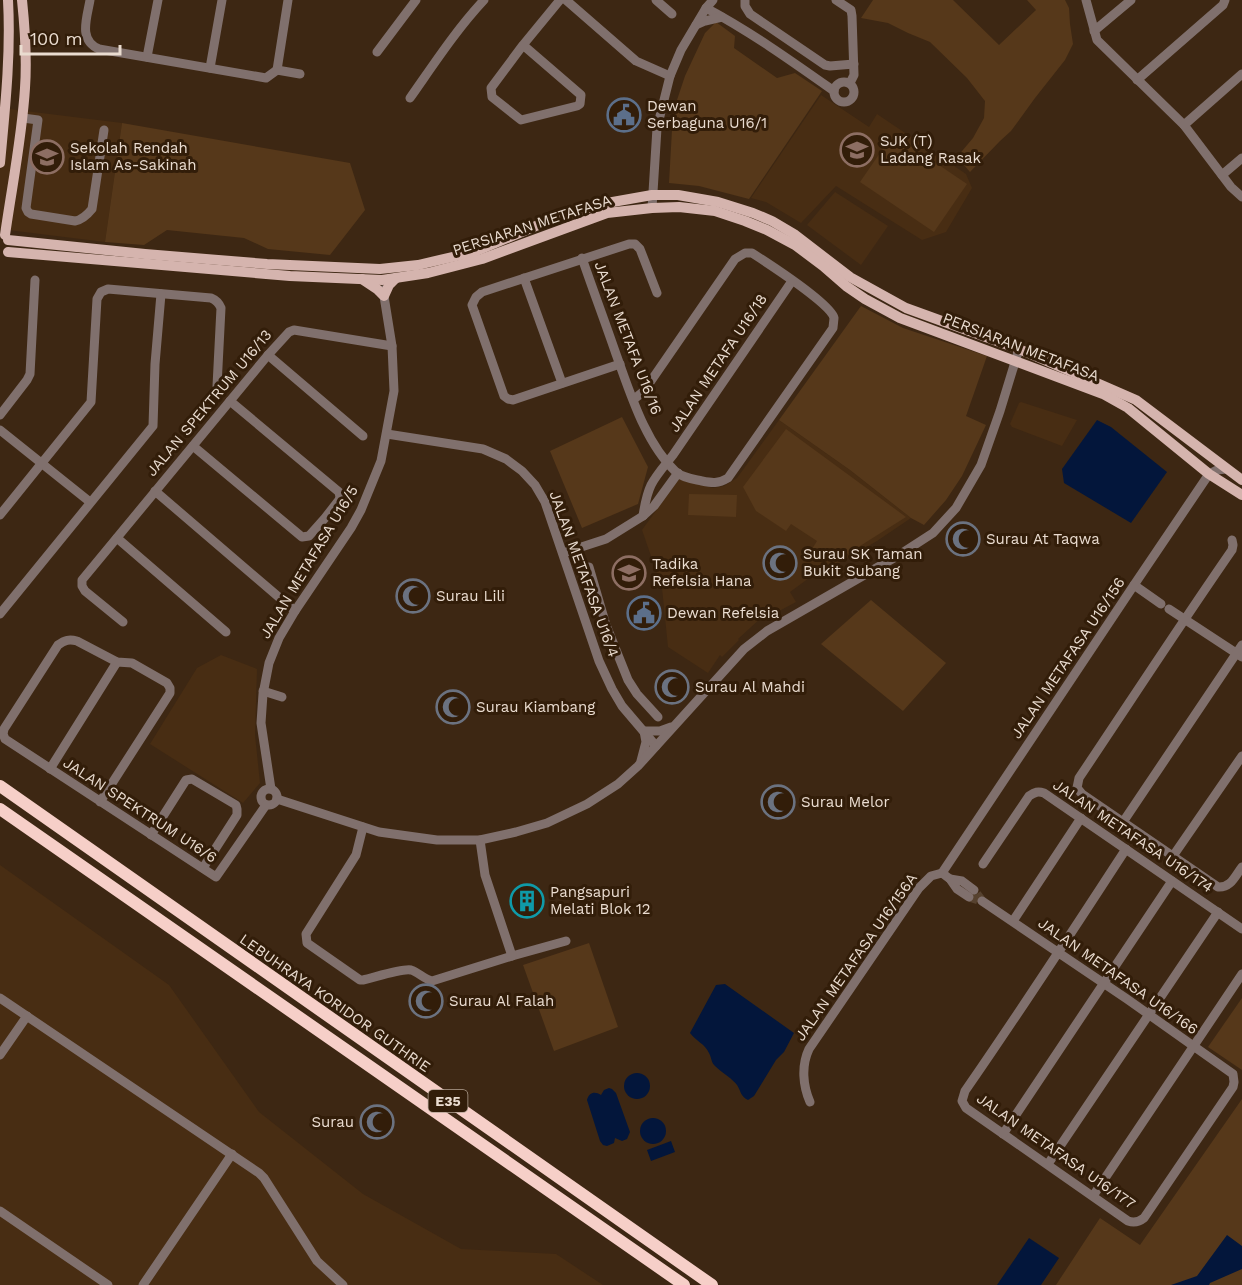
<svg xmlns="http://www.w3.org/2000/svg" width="1242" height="1285" font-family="'Work Sans',sans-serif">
<rect width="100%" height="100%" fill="#3d2713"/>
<g fill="#482d13">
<path d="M821 95 869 127 877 114 966 174 972 188 946 232 922 240 836 186 801 223 766 202 751 198Z"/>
<path d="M0 97 1 108 122 123 105 242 0 229Z"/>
<path d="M835 192 888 226 861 265 807 225Z"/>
<path d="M1021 402 1077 420 1062 446 1012 427 1010 424 1019 403Z"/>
<path d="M779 420 850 470 911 518 877 541 839 563 828 564 790 592 796 602 766 618 762 617 738 639 739 640 722 657 720 655 708 673 668 647 662 588 642 530 679 479 713 488 724 486 737 478Z"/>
<path d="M221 655 257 669 255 735 260 783 243 803 150 744 197 668Z"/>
<path d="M0 865 169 985 259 1112 363 1194 461 1249 556 1254 603 1285H0Z"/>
</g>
<g fill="#56381a">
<path d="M873 0H953L999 45 1036 10 1027 0H1065L1069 8 1070 24 1073 44 1065 60 1035 98 1011 131 1000 141 970 172 957 157 973 138 984 118 985 101 967 78 930 42 908 33 888 23 861 18Z"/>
<path d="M716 22 735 36 734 48 777 78 795 73 822 91 749 199 699 186 669 183 673 112 685 76 705 33Z"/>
<path d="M122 123 350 163 365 210 330 255 268 249 244 238 167 230 144 245 105 242Z"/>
<path d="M893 134 967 184 934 232 860 182Z"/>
<path d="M861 306 903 328 987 356 966 416 986 425 962 476 946 500 924 525 911 518 850 470 779 420Z"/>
<path d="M622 417 648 467 638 504 582 528 550 451Z"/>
<path d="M786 429 906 517 833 563 812 549 817 541 791 524 786 531 756 511 743 487Z"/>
<path d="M689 494 737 495 736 517 688 515Z"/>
<path d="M871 600 946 663 903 711 821 644Z"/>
<path d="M589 943 618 1027 554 1051 523 965Z"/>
<path d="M1242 998V1070L1208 1047Z"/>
<path d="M1242 1099V1285H1056L1100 1218 1140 1245Z"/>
</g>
<g fill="#03163b">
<path d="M1097 420 1111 427 1167 472 1131 523 1064 483 1062 469Z"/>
<path d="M725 984 794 1033 784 1052 776 1060 754 1096 748 1100C740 1096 741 1091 737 1085 734 1080 720 1071 715 1066 711 1062 712 1059 709 1053 705 1044 696 1041 690 1033L716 985Z"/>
<circle cx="637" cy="1086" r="13"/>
<path d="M609 1088 612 1089 616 1093 630 1132 627 1139 622 1141 615 1138 614 1143 607 1146 603 1145 600 1141 587 1100C589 1092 595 1091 601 1095L604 1090Z"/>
<circle cx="653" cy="1131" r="13"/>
<path d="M671 1141 675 1152 651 1161 647 1150Z"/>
<path d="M1227 1235 1242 1246V1269L1210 1283 1209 1285H1171L1197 1276Z"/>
<path d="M1029 1238 1059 1258 1041 1285H997Z"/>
</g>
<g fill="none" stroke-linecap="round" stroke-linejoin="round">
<path stroke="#57422f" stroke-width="9" stroke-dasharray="9 4.5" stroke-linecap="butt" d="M969 897 982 901 974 890"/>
<g stroke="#80706d" stroke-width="9">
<path d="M90 0C87 18 78 40 99 49L266 78 277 70"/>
<path d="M566 0 636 61 670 76"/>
<path d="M656 0 672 14"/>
<path d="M745 0V6L750 14 825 65 830 66 854 64"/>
<path d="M836 0 851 10 852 16 854 75 850 83"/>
<path d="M1086 0 1097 40 1184 125 1231 187 1242 197"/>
<path d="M706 8C751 32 793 62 834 91"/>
<path d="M696 25 705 21 722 17"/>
<path d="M1094 31 1131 0"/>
<path d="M523 45 581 95 580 104 577 106 521 120 492 97 491 88 523 45 560 0"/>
<path d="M377 52 416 0"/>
<path d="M147 57 158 0"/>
<path d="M210 68 222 0"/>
<path d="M277 70 288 0"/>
<path d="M277 70 300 74"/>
<path d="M1137 80 1223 5 1225 0"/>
<circle cx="844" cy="92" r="10"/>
<path d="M410 98C434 64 456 30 484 0"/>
<path d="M23 118 38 120 26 208 28 212 31 214 75 221C81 220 88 214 92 209L104 130"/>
<path d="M1184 125 1242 74"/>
<path d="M1222 175 1242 158"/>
<path d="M652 208 657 128 670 76 681 50 706 8 713 0"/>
<path d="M582 258C593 290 605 322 616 354 630 392 645 443 676 472 683 478 693 479 702 481 712 483 718 484 728 478L833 328C833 327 834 319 834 318 831 304 766 262 752 253H745L735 259 644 391 633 400"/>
<path d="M524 278 562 383"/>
<path d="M268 355 363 436"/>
<path d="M620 364 513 400 508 399 504 396 472 305 476 297 482 292 629 244H635L640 249 657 293"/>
<path d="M0 415 27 380 30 374 35 280"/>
<path d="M0 430 90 502"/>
<path d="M387 434 483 449 506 459 522 471 535 485 545 502 599 661 612 689 622 706 656 746"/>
<path d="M193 446 302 537 309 536 325 518 339 500 340 497 339 492 230 401"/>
<path d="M155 491 295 611"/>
<path d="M0 515 91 402 97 299 101 292 108 289 211 298C216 300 219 303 221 308L217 386"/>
<path d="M643 516C648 483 653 480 673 455L792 281"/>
<path d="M117 538 226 632"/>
<path d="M1232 540 1233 545 1232 550C1180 625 1130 702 1079 778L1077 788 1082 794 1218 887C1231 888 1235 876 1242 867"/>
<path d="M563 553 606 539 643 516 654 506 678 473"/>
<path d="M589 567 606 625 628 680 637 694 658 717"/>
<path d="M1134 585 1161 604"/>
<path d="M1169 609 1242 657"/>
<path d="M0 614 153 426 155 364 161 294"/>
<path d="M123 622 85 591 82 586V580L268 355 289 332 294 330 392 346"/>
<path d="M263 691 282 697"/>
<path d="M641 761 646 742 644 731H660L671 727"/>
<path d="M50 769 117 662"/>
<circle cx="269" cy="797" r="8"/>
<path d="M271 789 261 723 263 694 269 663 279 638 295 611 351 528 361 510 381 461 394 391 392 346 383 290"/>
<path d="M277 799 379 832 437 840H480L516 832 547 823 587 804 618 784 638 766 744 649 767 631 899 555 933 533 956 508 981 465 1000 411 1019 349"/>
<path d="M100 802 170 693V688L167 683 132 663 117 662 77 641C69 639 65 640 58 645L4 729 3 734 5 739 216 877 266 805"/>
<path d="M1123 822 1242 645"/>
<path d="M363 827 356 855 306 934 307 943 360 980H363C373 978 402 968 411 970 418 972 424 979 432 981L512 956 566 941"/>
<path d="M151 835 186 780 192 779 236 805 237 809V815L203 868"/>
<path d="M480 840 485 875 512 956"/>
<path d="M1173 856 1242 756"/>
<path d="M983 864 1029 796C1035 792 1038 791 1044 793L1242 929"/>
<path d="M942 873 1134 585 1209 474 1217 470 1226 469"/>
<path d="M942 873 950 879 957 889 969 897"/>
<path d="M950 879 962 881 974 890"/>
<path d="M982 901 1127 999 1233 1074 1234 1082 1233 1087 1144 1218C1139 1222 1134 1223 1128 1221L966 1108 962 1101 965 1091C1020 1012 1073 930 1126 849"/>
<path d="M1013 921 1081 818"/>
<path d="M0 998 259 1173 264 1178 317 1261 343 1285"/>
<path d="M0 1055 27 1016"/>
<path d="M810 1102C803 1086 801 1066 809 1049L919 888 931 876 942 873"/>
<path d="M1003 1134 1172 881"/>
<path d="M1048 1164 1218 912"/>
<path d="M1093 1196 1242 974"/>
<path d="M0 1211 108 1285"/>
<path d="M143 1285 232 1154"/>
</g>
<g stroke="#d5b4ae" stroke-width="10">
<path d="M0 163C5 109 11 55 8 0"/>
<path d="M5 235C12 186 22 137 25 88 27 59 25 29 22 0"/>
<path d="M8 240 145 254 267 264 380 269 418 265 474 252 562 215 607 203 652 195H678L718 202 753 213 772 221 794 234 850 277 906 308 1019 349 1136 400 1242 480"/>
<path d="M8 252 290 276 382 280 428 273 482 259 607 213 652 208 679 207 715 211 745 221 767 230 795 245 823 266 846 286 865 299 900 318 1103 394 1128 408 1209 474 1242 495"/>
<path d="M362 279 377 289 384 296 389 285 396 278"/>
</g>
<g stroke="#f6cfc8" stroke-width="12">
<path d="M0 786 712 1285"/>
<path d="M0 809 684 1285"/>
</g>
</g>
<defs>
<g id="civic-ring" transform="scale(1.725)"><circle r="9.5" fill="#321d09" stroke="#5c6f8a" stroke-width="1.5"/><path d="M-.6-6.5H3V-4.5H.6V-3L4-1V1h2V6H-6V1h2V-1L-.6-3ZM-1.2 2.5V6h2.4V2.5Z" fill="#5c6f8a"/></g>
<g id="school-ring" transform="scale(1.725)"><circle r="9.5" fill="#321d09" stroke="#8d6e63" stroke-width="1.5"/><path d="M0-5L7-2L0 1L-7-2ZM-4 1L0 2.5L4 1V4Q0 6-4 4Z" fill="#8d6e63"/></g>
<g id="mosque-ring" transform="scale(1.725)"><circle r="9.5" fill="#321d09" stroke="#6b7280" stroke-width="1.5"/><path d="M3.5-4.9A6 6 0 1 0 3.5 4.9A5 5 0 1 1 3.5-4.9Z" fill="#6b7280"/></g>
<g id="building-ring" transform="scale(1.725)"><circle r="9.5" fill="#321d09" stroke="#0f9aa8" stroke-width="1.5"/><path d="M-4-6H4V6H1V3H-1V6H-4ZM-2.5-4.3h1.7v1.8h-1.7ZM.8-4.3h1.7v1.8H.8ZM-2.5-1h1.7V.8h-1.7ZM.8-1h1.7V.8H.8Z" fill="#0f9aa8"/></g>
</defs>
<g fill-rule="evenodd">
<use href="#civic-ring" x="624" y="115"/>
<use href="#school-ring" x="857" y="150"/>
<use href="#school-ring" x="47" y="157"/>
<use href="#mosque-ring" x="963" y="539"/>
<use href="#mosque-ring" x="780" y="563"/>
<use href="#school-ring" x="629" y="573"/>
<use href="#mosque-ring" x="413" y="596"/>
<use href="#civic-ring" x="644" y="613"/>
<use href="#mosque-ring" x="672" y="687"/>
<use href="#mosque-ring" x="453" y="707"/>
<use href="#mosque-ring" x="778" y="802"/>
<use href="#building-ring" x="527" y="901"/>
<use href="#mosque-ring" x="426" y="1001"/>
<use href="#mosque-ring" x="377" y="1122"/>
</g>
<g text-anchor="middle" stroke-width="6" stroke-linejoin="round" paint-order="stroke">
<rect fill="#321d09" stroke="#b3a394" stroke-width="1.5" x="428.5" y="1090" width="39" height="22" rx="4.5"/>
<g font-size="14" font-weight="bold" fill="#eadcd0">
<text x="448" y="1106">E35</text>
</g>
<g font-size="15" fill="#eadcd0" stroke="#321d09" text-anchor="start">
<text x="647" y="111">Dewan<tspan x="647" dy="17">Serbaguna U16/1</tspan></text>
<text x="880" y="146">SJK (T)<tspan x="880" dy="17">Ladang Rasak</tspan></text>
<text x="70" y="153">Sekolah Rendah<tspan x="70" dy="17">Islam As-Sakinah</tspan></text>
<text x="986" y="544">Surau At Taqwa</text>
<text x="803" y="559">Surau SK Taman<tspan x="803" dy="17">Bukit Subang</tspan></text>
<text x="652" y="569">Tadika<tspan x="652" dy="17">Refelsia Hana</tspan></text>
<text x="436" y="601">Surau Lili</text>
<text x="667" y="618">Dewan Refelsia</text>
<text x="695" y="692">Surau Al Mahdi</text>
<text x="476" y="712">Surau Kiambang</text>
<text x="801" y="807">Surau Melor</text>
<text x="550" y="897">Pangsapuri<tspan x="550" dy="17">Melati Blok 12</tspan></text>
<text x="449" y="1006">Surau Al Falah</text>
<text x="354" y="1127" text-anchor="end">Surau</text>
</g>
<g font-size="15" fill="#eadcd0" stroke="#321d09">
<text transform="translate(532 225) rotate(-18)" y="5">PERSIARAN METAFASA</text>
<text transform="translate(628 338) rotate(69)" y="5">JALAN METAFA U16/16</text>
<text transform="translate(1021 347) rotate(21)" y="5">PERSIARAN METAFASA</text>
<text transform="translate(718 363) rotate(-56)" y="5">JALAN METAFA U16/18</text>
<text transform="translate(209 403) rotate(-50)" y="5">JALAN SPEKTRUM U16/13</text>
<text transform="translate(309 562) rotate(-59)" y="5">JALAN METAFASA U16/5</text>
<text transform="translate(584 574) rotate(70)" y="5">JALAN METAFASA U16/4</text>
<text transform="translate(1068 658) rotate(-56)" y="5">JALAN METAFASA U16/156</text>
<text transform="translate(140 810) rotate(33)" y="5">JALAN SPEKTRUM U16/6</text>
<text transform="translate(1133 836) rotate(34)" y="5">JALAN METAFASA U16/174</text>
<text transform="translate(856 957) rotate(-55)" y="5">JALAN METAFASA U16/156A</text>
<text transform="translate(1118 976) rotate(35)" y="5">JALAN METAFASA U16/166</text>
<text transform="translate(335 1003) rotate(35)" y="5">LEBUHRAYA KORIDOR GUTHRIE</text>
<text transform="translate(1056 1151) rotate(35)" y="5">JALAN METAFASA U16/177</text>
</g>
</g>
<path d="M21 45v9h99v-9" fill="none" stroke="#eadcd0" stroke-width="3"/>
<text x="30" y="45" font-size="18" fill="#eadcd0" stroke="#321d09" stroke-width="4.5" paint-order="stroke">100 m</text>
</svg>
